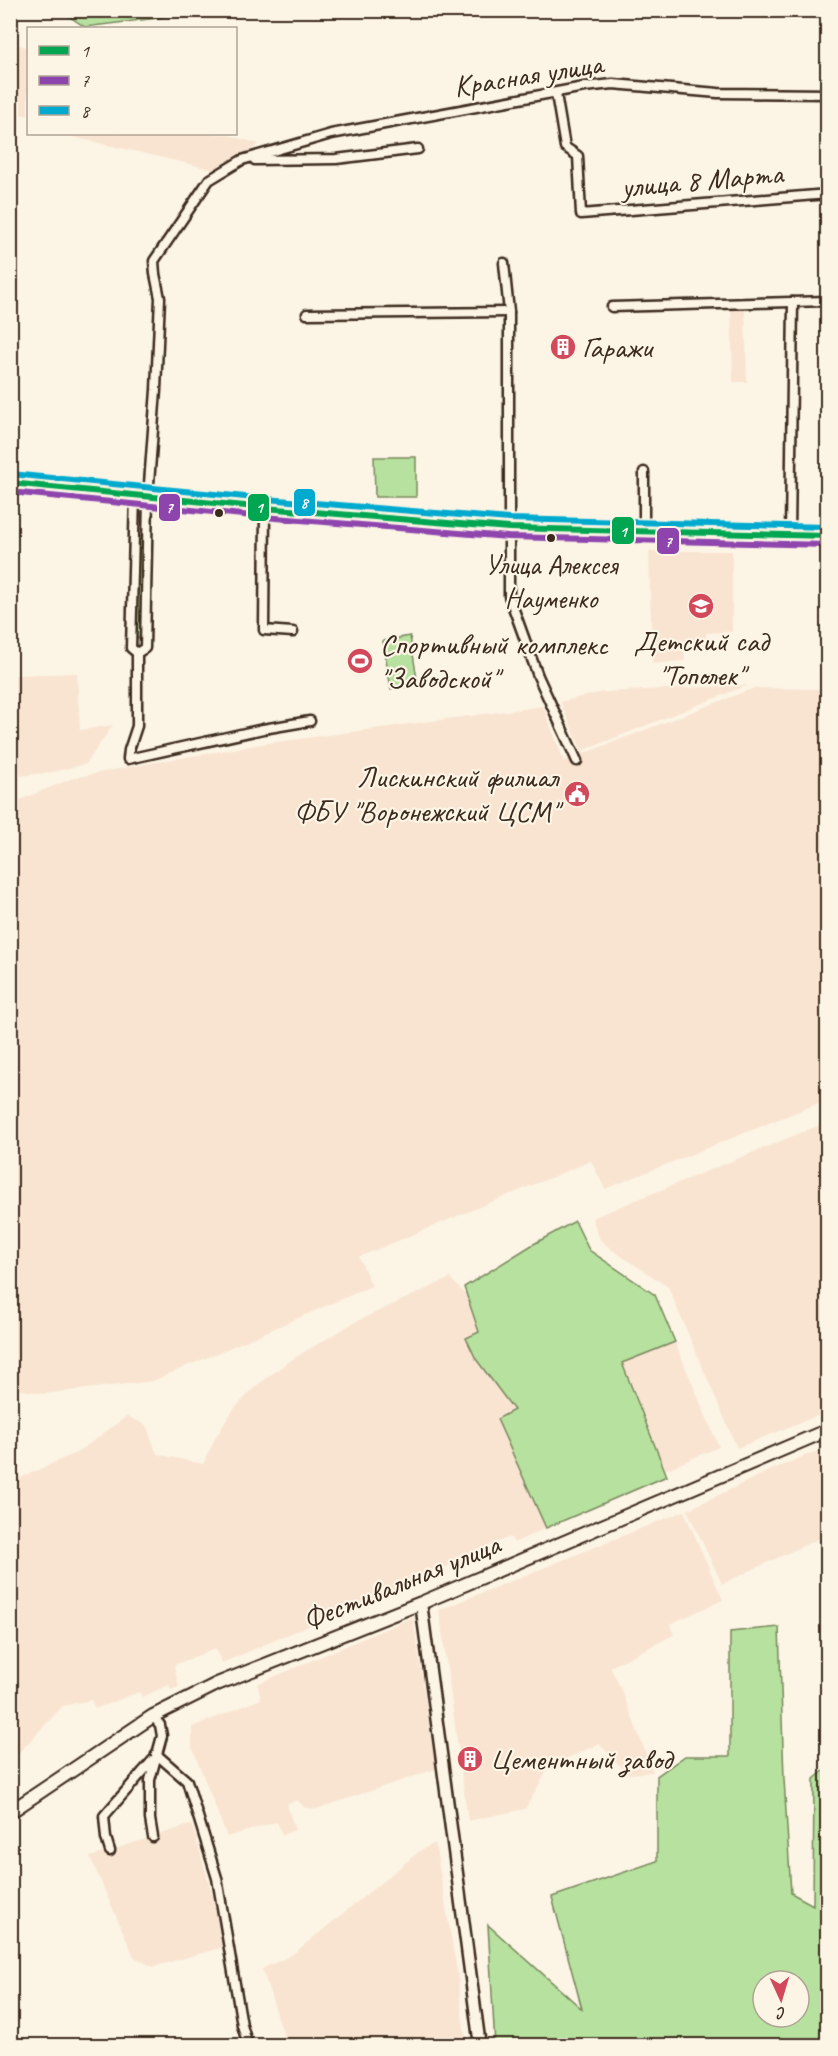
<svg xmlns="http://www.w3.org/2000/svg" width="838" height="2056" font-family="Caveat,sans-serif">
<rect width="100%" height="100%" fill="#fcf5e5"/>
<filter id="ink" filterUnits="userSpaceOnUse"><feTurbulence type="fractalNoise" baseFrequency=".0167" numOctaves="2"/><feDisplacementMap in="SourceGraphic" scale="12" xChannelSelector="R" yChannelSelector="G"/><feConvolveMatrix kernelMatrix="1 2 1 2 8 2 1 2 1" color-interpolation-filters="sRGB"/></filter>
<g filter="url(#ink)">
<g fill="#f9e4d2">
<path d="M10 43 28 47V116L11 112Z"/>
<path d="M60 134H225L259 144 219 171Z"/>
<path d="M731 308H745L747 382H733Z"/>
<path d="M649 551H732V632L706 633V645L684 646 685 661 652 664Z"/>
<path d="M77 673 80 730 113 725 86 764 53 772 11 777V675Z"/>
<path d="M748 685 582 751 560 702 602 692Z"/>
<path d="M754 688 827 689V1100L605 1189 591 1161 359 1257 372 1286 153 1381 44 1394 11 1388 10 804 73 778 128 767 261 744 543 706 564 761Z"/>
<path d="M827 1122V1412L737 1448 668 1287 615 1252 600 1240 592 1218Z"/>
<path d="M450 1278 468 1297 479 1332 476 1359 514 1410 497 1419 546 1528 514 1543 510 1537 467 1555 468 1557 450 1565 222 1663 215 1649 174 1665 179 1687 171 1690 169 1685 142 1697 139 1692 95 1709 91 1700 63 1706 11 1761V1482L78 1452 127 1416 146 1425 157 1454 203 1464 215 1438 233 1410 257 1385 294 1358 355 1322Z"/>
<path d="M675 1342 719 1447 665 1470 622 1363Z"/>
<path d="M827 1447V1544L818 1539 722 1584 687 1510 773 1469Z"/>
<path d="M684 1511 723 1600 670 1624 674 1635 610 1667 621 1688 653 1772 628 1774 599 1744 550 1766 525 1809 468 1821 439 1610Z"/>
<path d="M413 1617 436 1769 317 1809 305 1808 297 1800 287 1804 295 1830 282 1835 277 1822 227 1837 192 1747V1727L261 1699 257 1684Z"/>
<path d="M192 1824 227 1946 153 1967 134 1957 90 1857Z"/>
<path d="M435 1843 457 1971 466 2045H287L262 1969 293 1954 421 1850Z"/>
</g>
<g fill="#b7e19e" stroke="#79865e" stroke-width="1.5" fill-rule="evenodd">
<path d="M61 11H214L85 27Z"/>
<path d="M374 457H416V497H375Z"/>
<path d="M137 536 144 537 142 638H134Z"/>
<path d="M410 636 418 685 391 689 383 641Z"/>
<path d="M575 1221 589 1250 655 1295 675 1342 622 1363 667 1476 546 1528 497 1419 514 1410 476 1359 466 1338 479 1332 464 1287 532 1245Z"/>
<path d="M779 1627 784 1779 791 1893 813 1905 814 1779 827 1768V2045H495L488 1925 582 2009 552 1897 657 1861V1776L685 1756H730V1632ZM763 1981H799V2017H763Z"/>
</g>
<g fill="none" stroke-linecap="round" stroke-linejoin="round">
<g stroke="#3b2a1e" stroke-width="13">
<g id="minor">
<path d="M556 94 565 147 578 156 581 214 828 194"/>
<path d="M255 160 336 159 418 149"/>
<path d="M504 263 509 312V596L538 676 577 761"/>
<path d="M612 307 828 301"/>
<path d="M307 314 509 312"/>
<path d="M644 472V531"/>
<path d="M135 495 131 648 137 653V726L129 750 128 759 263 729 310 721"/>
<path d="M265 508 264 630 293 632"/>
<path d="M790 535 793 302"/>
<path d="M137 653 145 648 148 497 156 390 160 298 155 274 154 261 209 180 242 160 331 134 584 87 613 84 718 93 828 94"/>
<path d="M156 1754 187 1781 217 1878 242 2025 248 2046"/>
<path d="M153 1837 150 1819V1780L162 1736 160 1725 153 1716"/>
<path d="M110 1851 106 1838 104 1816 153 1760"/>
</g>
</g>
<g stroke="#3b2a1e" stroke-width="15">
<path id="tertiary" d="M421 1603 480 2046"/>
</g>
<g stroke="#3b2a1e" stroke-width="16">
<g id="secondary">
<path d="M10 483 265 508 509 528 828 536"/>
<path d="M10 1812 153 1716 217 1684 421 1603 828 1430"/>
</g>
</g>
<use href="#minor" stroke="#fcf5e5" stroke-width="8"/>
<use href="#tertiary" stroke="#fcf5e5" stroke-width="10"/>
<use href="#secondary" stroke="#fcf5e5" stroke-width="12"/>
<g stroke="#fcf5e5" stroke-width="10">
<path id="bus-1" d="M10 483 265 508 509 528 828 536"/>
</g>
<g stroke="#fcf5e5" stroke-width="10">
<path id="bus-2" d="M10 492 264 517 508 537 828 545"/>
</g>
<g stroke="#fcf5e5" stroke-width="10">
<path id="bus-3" d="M11 474 266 499 509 519 828 527"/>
</g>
<use href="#bus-1" stroke="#00a651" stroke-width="6"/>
<use href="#bus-2" stroke="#8e44ad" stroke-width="6"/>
<use href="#bus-3" stroke="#00a9ce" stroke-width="6"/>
</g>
</g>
<defs>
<g id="building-disc" transform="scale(1.35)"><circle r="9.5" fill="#d1495b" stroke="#fcf5e5"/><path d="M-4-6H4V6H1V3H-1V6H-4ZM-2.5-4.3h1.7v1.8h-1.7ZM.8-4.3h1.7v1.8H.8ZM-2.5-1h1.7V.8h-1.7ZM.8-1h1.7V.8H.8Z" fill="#fff"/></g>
<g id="school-disc" transform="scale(1.35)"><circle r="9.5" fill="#d1495b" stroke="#fcf5e5"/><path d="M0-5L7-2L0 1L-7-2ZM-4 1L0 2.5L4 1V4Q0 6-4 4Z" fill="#fff"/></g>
<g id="stadium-disc" transform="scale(1.35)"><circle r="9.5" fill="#d1495b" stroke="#fcf5e5"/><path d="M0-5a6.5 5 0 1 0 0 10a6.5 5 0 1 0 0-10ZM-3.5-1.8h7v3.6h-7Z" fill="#fff"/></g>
<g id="civic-disc" transform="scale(1.35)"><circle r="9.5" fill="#d1495b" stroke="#fcf5e5"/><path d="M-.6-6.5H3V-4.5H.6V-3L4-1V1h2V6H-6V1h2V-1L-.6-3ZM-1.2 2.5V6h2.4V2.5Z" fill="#fff"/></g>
</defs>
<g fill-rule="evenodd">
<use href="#building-disc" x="563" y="347"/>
<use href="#school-disc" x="701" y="606"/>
<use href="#stadium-disc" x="360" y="661"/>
<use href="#civic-disc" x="577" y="794"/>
<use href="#building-disc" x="470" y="1759"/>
</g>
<g fill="#3b2a1e" stroke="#fcf5e5" stroke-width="2">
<circle cx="219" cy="513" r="5"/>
<circle cx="551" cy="538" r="5"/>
</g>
<g text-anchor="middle" stroke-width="4.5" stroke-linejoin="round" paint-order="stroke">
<g font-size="28" fill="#3b2a1e" stroke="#fcf5e5">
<text x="551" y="574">Улица Алексея<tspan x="551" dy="34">Науменко</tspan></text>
</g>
<g font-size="30" fill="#3b2a1e" stroke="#fcf5e5">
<text transform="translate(528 75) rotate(-9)" y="10">Красная улица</text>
<text transform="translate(702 180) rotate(-5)" y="10">улица 8 Марта</text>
<text transform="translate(401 1582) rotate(-22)" y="10">Фестивальная улица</text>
</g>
<g font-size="30" fill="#3b2a1e" stroke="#fcf5e5" text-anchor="start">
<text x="582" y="357">Гаражи</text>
<text x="701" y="651" text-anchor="middle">Детский сад<tspan x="701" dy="34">"Тополек"</tspan></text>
<text x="380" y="654">Спортивный комплекс<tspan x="380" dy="34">"Заводской"</tspan></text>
<text x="558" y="787" text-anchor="end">Лискинский филиал<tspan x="558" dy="34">ФБУ "Воронежский ЦСМ"</tspan></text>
<text x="490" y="1769">Цементный завод</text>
</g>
</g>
<g stroke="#fcf5e5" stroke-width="2">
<rect x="293" y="488" width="23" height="29" rx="6" fill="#00a9ce"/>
<rect x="247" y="493" width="23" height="29" rx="6" fill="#00a651"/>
<rect x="158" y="493" width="23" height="29" rx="6" fill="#8e44ad"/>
<rect x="611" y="516" width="24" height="29" rx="6" fill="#00a651"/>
<rect x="656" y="527" width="24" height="28" rx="6" fill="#8e44ad"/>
</g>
<g font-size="16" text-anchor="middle" font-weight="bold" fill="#fff">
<text x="304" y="508">8</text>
<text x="259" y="513">1</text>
<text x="169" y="513">7</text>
<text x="623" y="537">1</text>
<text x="668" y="547">7</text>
</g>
<rect width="838" height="2056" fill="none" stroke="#fcf5e5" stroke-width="36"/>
<rect x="18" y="18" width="802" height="2020" fill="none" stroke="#3b2a1e" stroke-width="2" filter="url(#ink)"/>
<rect x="27" y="27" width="210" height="108" fill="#fcf5e5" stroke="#afa495" stroke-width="1.5"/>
<rect x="39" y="46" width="30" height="9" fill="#00a651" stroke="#afa495" stroke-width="1.5"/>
<text x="81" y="57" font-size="18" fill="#3b2a1e">1</text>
<rect x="39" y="76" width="30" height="9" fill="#8e44ad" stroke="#afa495" stroke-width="1.5"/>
<text x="81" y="87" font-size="18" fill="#3b2a1e">7</text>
<rect x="39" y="106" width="30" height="9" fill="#00a9ce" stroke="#afa495" stroke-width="1.5"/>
<text x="81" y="117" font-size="18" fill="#3b2a1e">8</text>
<g transform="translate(781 1999) rotate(176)"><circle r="28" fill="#fcf5e5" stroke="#afa495" stroke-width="1.5"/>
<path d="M0-4.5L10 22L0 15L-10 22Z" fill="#d1495b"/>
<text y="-9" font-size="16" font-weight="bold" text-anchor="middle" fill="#3b2a1e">С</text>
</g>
</svg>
